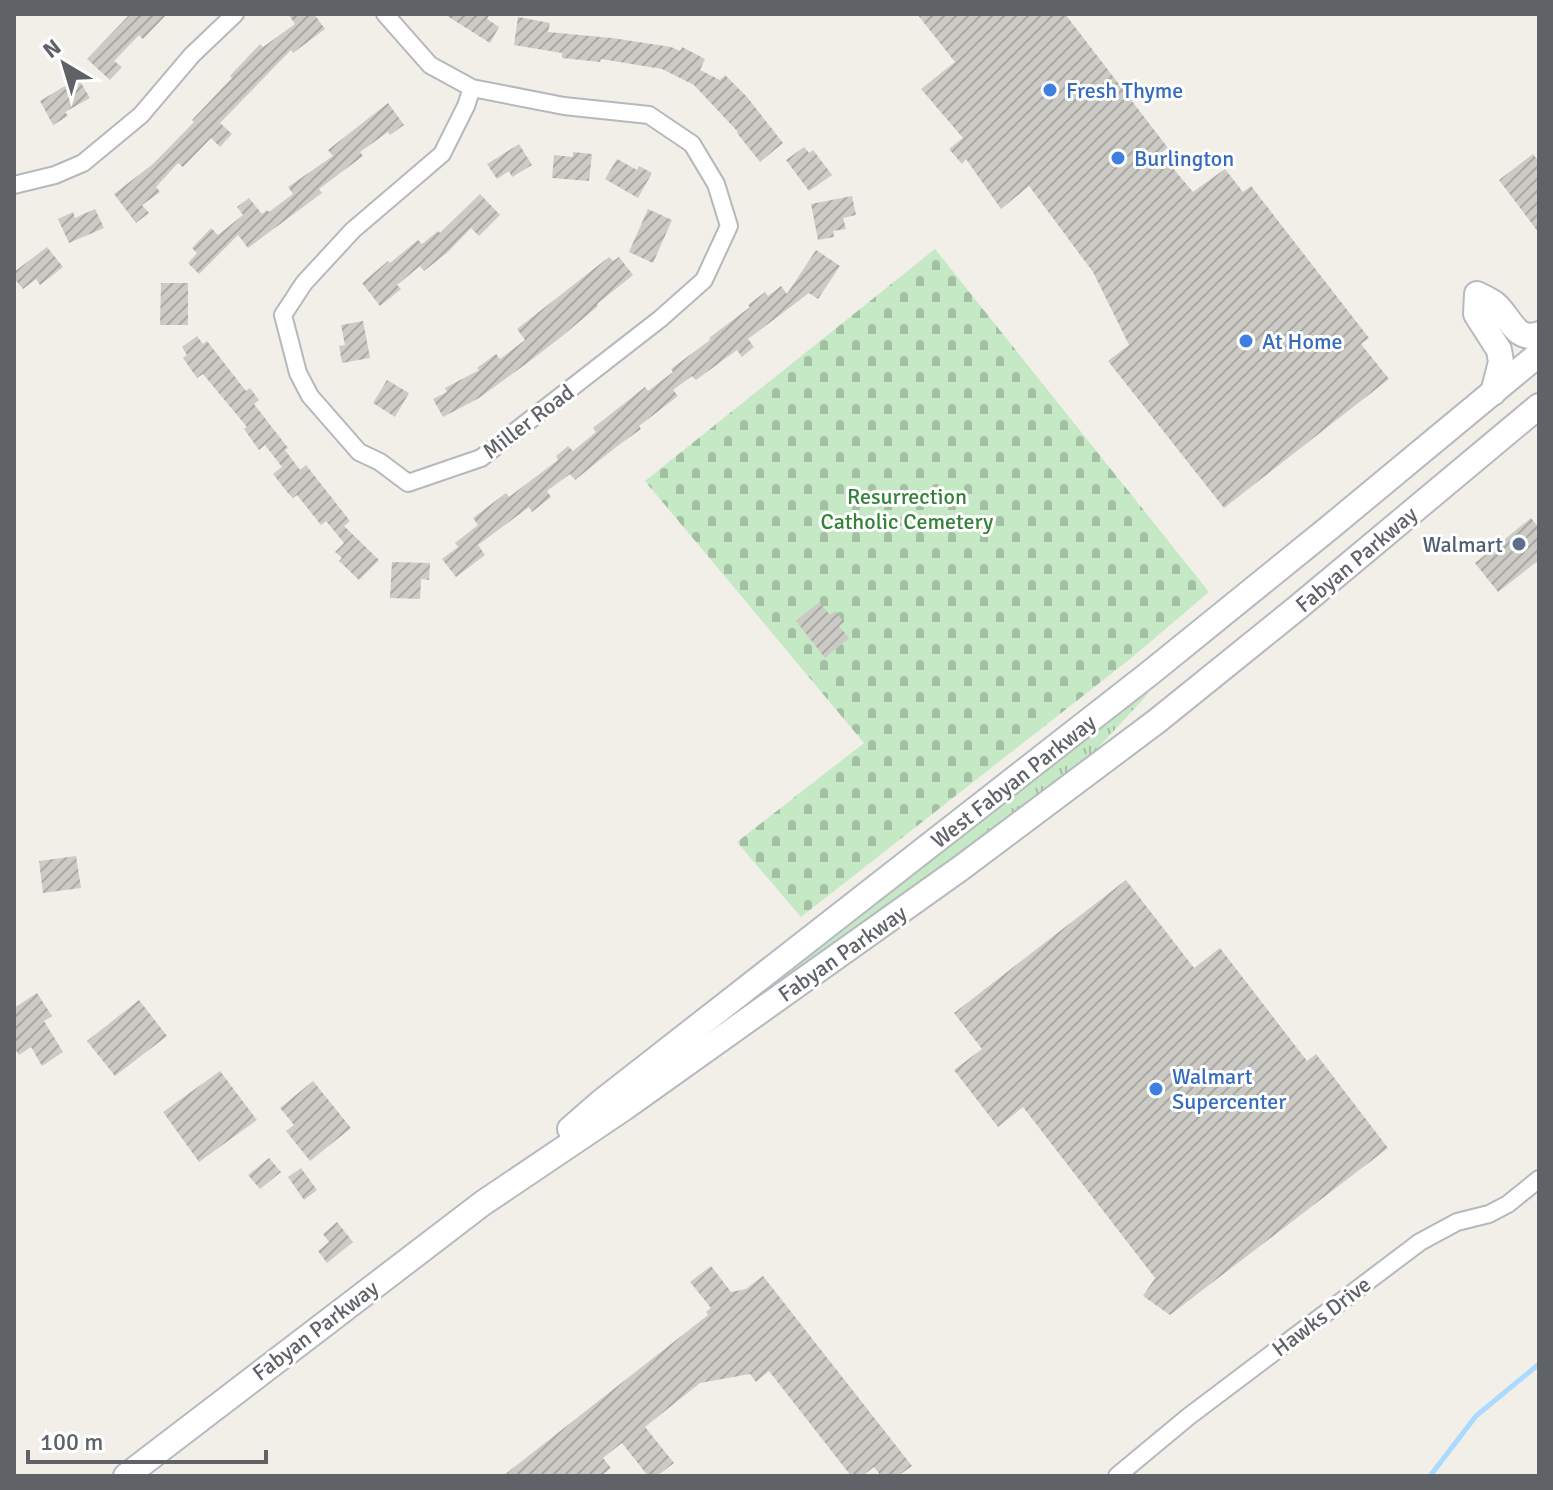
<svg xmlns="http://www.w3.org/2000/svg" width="1553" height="1490" font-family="Signika,sans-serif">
<defs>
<pattern id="grass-tufts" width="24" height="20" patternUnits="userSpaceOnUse" patternTransform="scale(2)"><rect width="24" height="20" fill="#c5e8c5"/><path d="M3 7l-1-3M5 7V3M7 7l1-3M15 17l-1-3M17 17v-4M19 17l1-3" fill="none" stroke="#a3c0a4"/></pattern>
<pattern id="cemetery-stones" width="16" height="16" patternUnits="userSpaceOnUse" patternTransform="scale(2)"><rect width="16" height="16" fill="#c5e8c5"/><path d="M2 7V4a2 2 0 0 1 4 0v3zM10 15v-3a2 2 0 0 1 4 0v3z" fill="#a3c0a4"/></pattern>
<pattern id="building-hatch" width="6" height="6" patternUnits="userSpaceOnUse" patternTransform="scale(2)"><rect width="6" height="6" fill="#cccac5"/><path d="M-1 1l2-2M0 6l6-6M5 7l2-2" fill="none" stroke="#a9a8a4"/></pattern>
</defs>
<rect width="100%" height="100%" fill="#f1efe8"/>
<path fill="url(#grass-tufts)" d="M1144 688 1148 694 1056 793 619 1101Z"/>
<path fill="url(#cemetery-stones)" d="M935 249 1209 592 1130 659 801 917 737 842 864 743 645 481Z"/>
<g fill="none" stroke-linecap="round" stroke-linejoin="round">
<path stroke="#aadaff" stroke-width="5" d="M1430 1476 1476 1416 1539 1364"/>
</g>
<g fill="url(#building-hatch)">
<path d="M130 14H167L143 39 139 35 114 61 122 67 110 80 87 59Z"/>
<path d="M288 14H314L325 29 293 53 291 50 220 123 232 134 220 147 211 138 183 167 178 163 156 187 160 192 142 205 149 213 136 223 114 194 153 164 194 122 192 120 232 78 230 76 260 44 263 47 295 24Z"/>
<path d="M444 14H490L487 19 499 27 490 43Z"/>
<path d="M917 14H1065L1168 148 1160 153 1193 192 1225 169 1243 192 1251 186 1369 338 1361 344 1389 379 1224 508 1108 361 1129 345 1093 272 1029 186 1001 209 966 159 962 164 949 149 963 138 921 89 955 62Z"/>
<path d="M518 17 550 23 548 32 612 38 671 47 680 51 682 47 705 59 700 70 720 80 725 75 747 97 783 143 760 162 737 133 738 132 694 85 662 69 601 59 600 62 562 58V53L514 45Z"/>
<path d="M78 78 90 98 65 112 68 116 53 125 40 101Z"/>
<path d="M388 103 404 125 390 135 388 132 360 152 363 156 319 189 322 193 248 248 238 235 199 274 188 263 197 253 192 248 211 228 218 235 243 215 237 207 249 198 262 214 267 210 269 212 293 194 288 187 333 156 328 150Z"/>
<path d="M519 144 532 165 512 177 509 171 497 179 487 164Z"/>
<path d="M804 147 809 153 813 150 832 175 809 191 786 160Z"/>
<path d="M573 152 592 154 589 181 552 178 554 155 573 157Z"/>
<path d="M1533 154 1539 162V233L1499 180Z"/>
<path d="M617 159 637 170 639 166 652 173 638 198 605 179Z"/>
<path d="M480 194 500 215 479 236 471 228 448 252 424 271 420 266 397 285 401 289 380 306 362 283 388 261 390 263 418 240 422 244 438 231 440 233Z"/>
<path d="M852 196 856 215 843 218 846 229 833 231 834 237 818 240 811 204Z"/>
<path d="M95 209 104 228 69 243 58 219 73 212 75 218Z"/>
<path d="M648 209 672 220 653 263 629 252Z"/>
<path d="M47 247 63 267 40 285 36 279 23 289 14 278V272Z"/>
<path d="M816 250 840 266 818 299 809 293 748 339 754 347 742 357 737 350 696 380 692 376 673 390 678 396 639 426 641 429 616 447 575 480 570 474 547 491 551 497 532 512 529 507 478 545 485 555 456 577 442 559 458 547 455 543 478 525 473 518 506 493 509 497 558 460 556 456 568 446 573 451 596 432 593 428 645 387 648 391 673 372 671 369 710 340 709 338 750 307 748 305 765 292 768 296 781 286 787 294Z"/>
<path d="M609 257 613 261 619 257 633 275 597 304 598 306 561 337 530 361 479 398 443 417 433 399 447 392 445 388 479 370 477 368 496 354 500 359 525 340 517 329Z"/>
<path d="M161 283H188V325H160Z"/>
<path d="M363 321 370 358 342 363 339 346 345 345 341 325Z"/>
<path d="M197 336 203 344 207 341 246 391 250 388 259 400 254 404 288 448 285 450 300 470 306 465 350 521 344 526 379 560 359 580 339 561 342 558 335 552 344 543 326 521 321 525 297 495 293 498 288 493 273 474 282 467 265 445 259 450 244 429 247 427 203 374 197 378 183 358 187 355 182 347Z"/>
<path d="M387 380 409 393 395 417 373 403Z"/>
<path d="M1531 518 1539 528V560L1498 592 1475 563Z"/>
<path d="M392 562 430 563 429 580 421 579 420 599 390 598Z"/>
<path d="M819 602 830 615 835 611 844 622 839 626 849 638 825 658 796 621Z"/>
<path d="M76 856 81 888 43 893 39 861Z"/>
<path d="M1126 880 1194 968 1220 948 1307 1061 1316 1054 1388 1148 1170 1315 1143 1296 1155 1278 1023 1107 998 1127 954 1070 982 1049 954 1013Z"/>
<path d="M37 993 52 1016 44 1021 63 1052 42 1066 31 1047 19 1055 14 1047V1008Z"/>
<path d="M139 1000 167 1036 115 1076 87 1041Z"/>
<path d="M220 1071 257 1120 199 1162 163 1112Z"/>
<path d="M313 1081 351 1128 310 1161 286 1131 294 1125 280 1108Z"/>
<path d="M269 1158 281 1172 260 1189 248 1175Z"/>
<path d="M301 1168 317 1190 304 1200 288 1177Z"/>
<path d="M337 1222 353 1242 327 1263 318 1251 329 1242 323 1234Z"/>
<path d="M711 1266 731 1292 746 1289 763 1276 912 1466 898 1476H881L874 1467 862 1476H851L769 1371 756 1382 750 1374 700 1383 645 1427 674 1463 657 1476H648L622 1443 603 1458 611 1468 601 1476H503L708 1315 706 1312 711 1308 690 1282Z"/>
</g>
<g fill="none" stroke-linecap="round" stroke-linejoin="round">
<g stroke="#b5b8bc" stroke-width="20">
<g id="street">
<path d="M385 14 430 65 472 88 564 106 649 115 692 144 716 184 729 226 704 280 660 319 481 458 408 483 380 462 359 452 310 396 298 373 283 315 304 283 353 230 442 154 466 106 472 88"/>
<path d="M14 185 55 175 83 163 141 115 192 55 235 14"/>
<path d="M1117 1476 1188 1417 1420 1242 1457 1222 1489 1214 1508 1204 1539 1179"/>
</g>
</g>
<g stroke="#b6babf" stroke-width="28">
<g id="secondary">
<path d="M1493 393 1501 362 1499 350 1476 314 1477 294C1483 297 1490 300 1495 304 1510 316 1515 343 1539 334"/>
<path d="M570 1129 601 1102 1150 673 1329 528 1539 354"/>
<path d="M126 1476 483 1203 624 1108 961 868 1157 721 1297 608 1539 406"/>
</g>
</g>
<use href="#street" stroke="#fff" stroke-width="16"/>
<use href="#secondary" stroke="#fff" stroke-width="24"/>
</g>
<g fill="#3f7fe0" stroke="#fff" stroke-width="3">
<circle cx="1050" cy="90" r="8"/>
<circle cx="1118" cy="158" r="8"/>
<circle cx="1246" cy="341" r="8"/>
<circle cx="1156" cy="1089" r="8"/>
</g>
<circle fill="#5c6f8a" stroke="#fff" stroke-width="3" cx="1519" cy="544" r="8"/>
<g text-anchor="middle" stroke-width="6" stroke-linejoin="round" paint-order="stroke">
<g font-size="22" fill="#366cbe" stroke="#fff" text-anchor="start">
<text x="1066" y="98">Fresh Thyme</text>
<text x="1134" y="166">Burlington</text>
<text x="1262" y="349">At Home</text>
<text x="1172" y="1084">Walmart<tspan x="1172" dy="25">Supercenter</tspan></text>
</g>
<g font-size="22" fill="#5f6368" stroke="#fff">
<text transform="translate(528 421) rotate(-37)" y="8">Miller Road</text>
<text transform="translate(1356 559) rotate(-40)" y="8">Fabyan Parkway</text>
<text transform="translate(1013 781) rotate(-38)" y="8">West Fabyan Parkway</text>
<text transform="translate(842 953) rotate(-35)" y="8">Fabyan Parkway</text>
<text transform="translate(1321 1316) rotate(-37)" y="8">Hawks Drive</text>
<text transform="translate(315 1330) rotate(-37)" y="8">Fabyan Parkway</text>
</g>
<g font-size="22" fill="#348238" stroke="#fff">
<text x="907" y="504">Resurrection<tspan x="907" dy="25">Catholic Cemetery</tspan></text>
</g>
<g font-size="22" fill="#4e5e75" stroke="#fff" text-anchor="end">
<text x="1503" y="552">Walmart</text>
</g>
</g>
<rect width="1553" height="1490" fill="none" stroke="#5f6368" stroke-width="32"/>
<g transform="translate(64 64) rotate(322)" stroke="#ffffff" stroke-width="6" paint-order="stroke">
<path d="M0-6L14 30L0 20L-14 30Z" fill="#5f6368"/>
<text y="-12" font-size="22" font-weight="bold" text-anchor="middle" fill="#5f6368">N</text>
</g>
<path d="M28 1450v12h238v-12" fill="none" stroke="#5f6368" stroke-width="4"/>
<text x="40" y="1450" font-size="24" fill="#5f6368" stroke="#ffffff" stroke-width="6" paint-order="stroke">100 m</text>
</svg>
